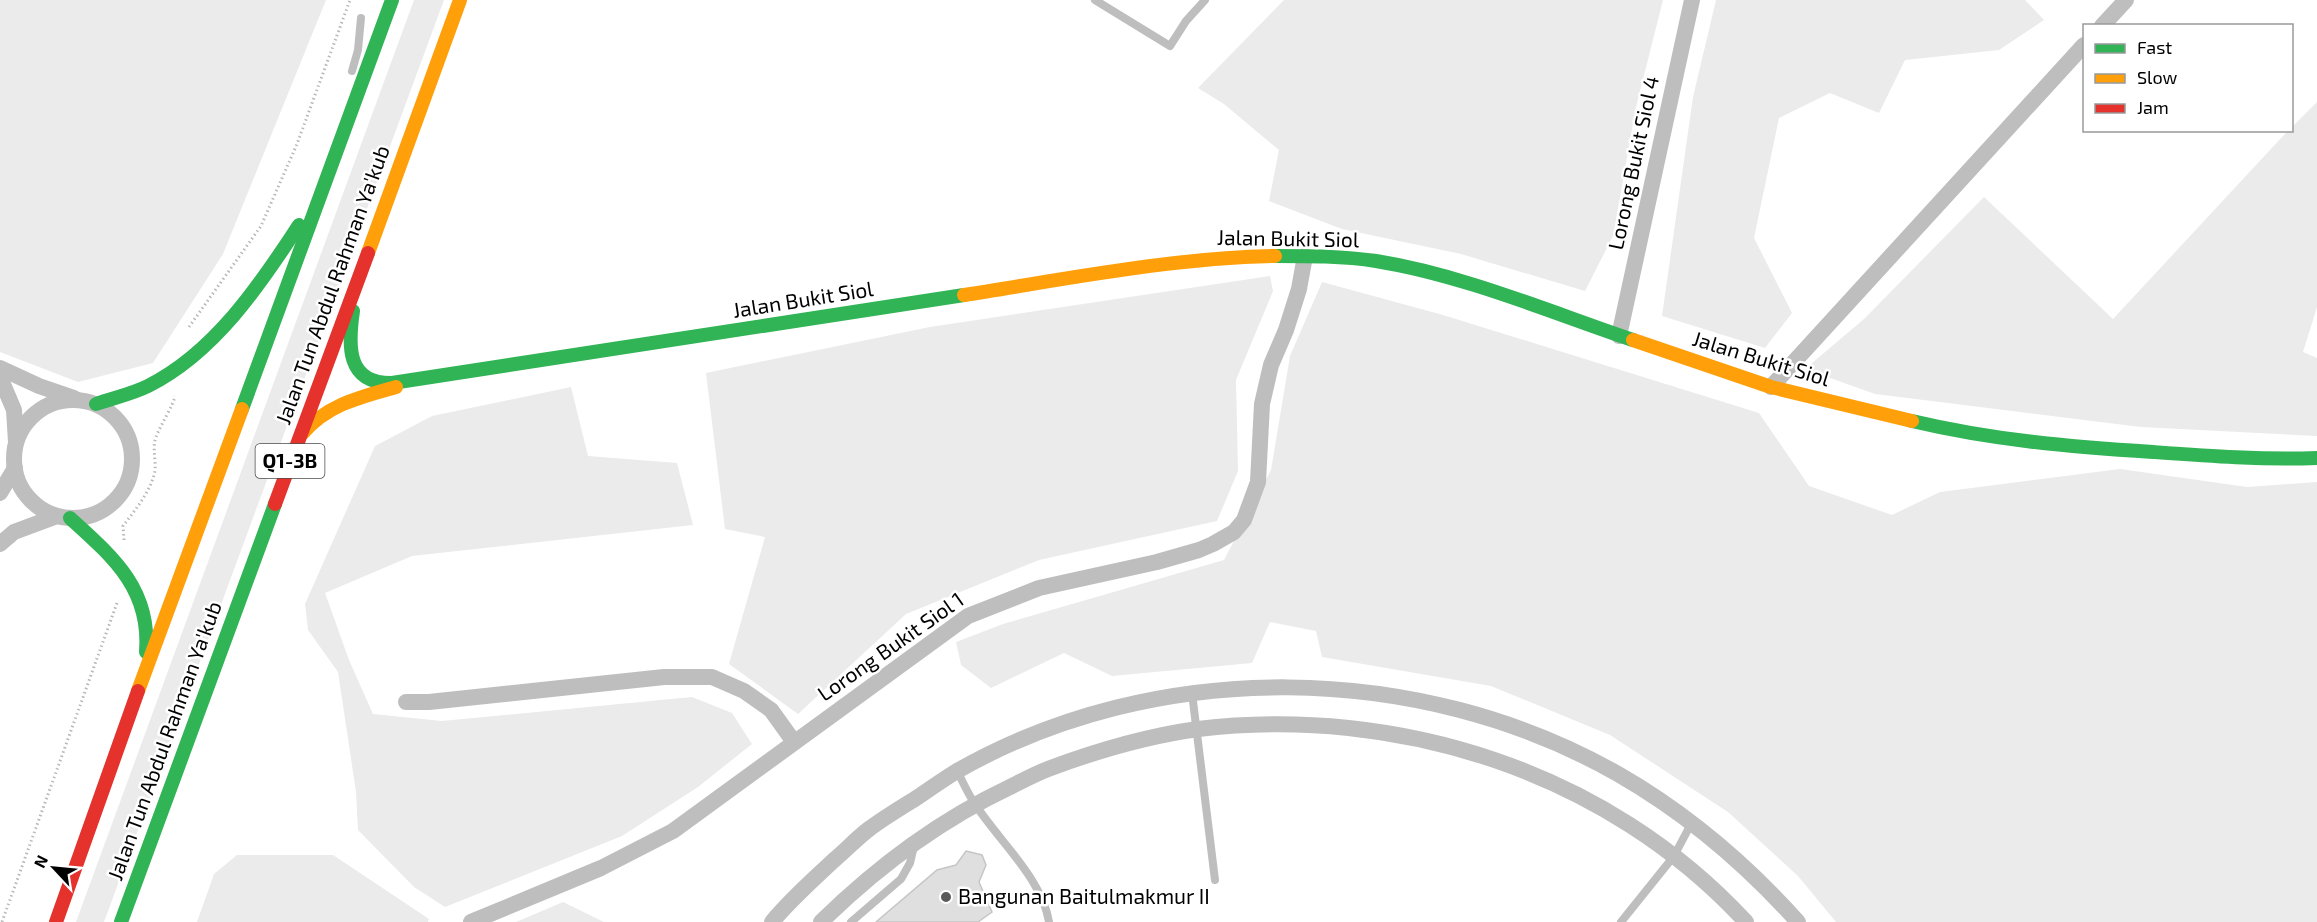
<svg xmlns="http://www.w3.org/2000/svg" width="2317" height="922" font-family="'Exo 2',sans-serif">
<rect width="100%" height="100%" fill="#fff"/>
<g fill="#ebebeb">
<path d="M0 0H326L223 254 153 363 78 382 0 352Z"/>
<path d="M414 0H444L104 922H76Z"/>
<path d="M1284 0H1663L1636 107 1613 236 1585 291 1461 254 1342 229 1269 201 1279 150 1224 104 1198 88Z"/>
<path d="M1716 0H2025L2044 20 1999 50 1905 60 1879 113 1830 93 1779 118 1754 238 1792 313 1765 348 1662 316 1693 97Z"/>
<path d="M2317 102V307L2303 352 2317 358V436L2141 427 1875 394 1805 369 1864 319 1984 197 2113 319 2282 137 2288 131 2292 130V127Z"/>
<path d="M1270 276 1273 291 1236 380 1238 471 1217 521 1039 560 906 614 798 714 729 664 765 537 725 529 706 373 930 327Z"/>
<path d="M1322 282 1443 315 1759 413 1809 486 1892 515 1940 492 2120 469 2247 487 2317 482V922H1836L1798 876 1728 812 1610 735 1491 686 1322 657 1316 631 1270 622 1252 663 1112 676 1064 653 991 688 961 665 956 642 1003 624 1224 560 1271 470 1290 356Z"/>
<path d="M571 387 588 456 677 463 693 525 412 556 325 593 349 660 373 714 442 721 692 697 732 713 752 744 698 787 622 836 445 907 414 887 358 830 356 792 338 672 308 630 305 604 375 446 432 416Z"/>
<path d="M237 855H333L429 919 428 922H197L214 874Z"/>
<path d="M563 902 604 922H516Z"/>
</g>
<path fill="#dfdfdf" stroke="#c6c6c6" stroke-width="1.5" d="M966 851 982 855 986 865 979 882 992 912 978 922H876L937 870 956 865Z"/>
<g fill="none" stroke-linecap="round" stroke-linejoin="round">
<g stroke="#b9b9b9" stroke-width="3" stroke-dasharray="1.5 3" stroke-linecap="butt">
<path d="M189 327 261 226 297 144 350 0"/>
<path d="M124 540 123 526C135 510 152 490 155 470 156 459 152 448 156 437 160 426 174 404 175 396"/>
<path d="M2 922 117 603"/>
</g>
<g stroke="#bebebe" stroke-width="8">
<path d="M1095 0 1170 46 1186 21 1205 0"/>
<path d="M352 71 358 50 361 18"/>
<path d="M1192 693 1215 880"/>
<path d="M957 771C963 782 968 794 975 804 998 840 1042 878 1049 922"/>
<path d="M851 922 901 879 910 863 914 846"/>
<path d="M1621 922 1674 856 1692 822"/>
</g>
<g stroke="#bebebe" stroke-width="16">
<path d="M2102 26 2126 0"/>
<path d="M1619 336 1692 0"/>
<path d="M0 368 39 386 74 398"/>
<path d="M0 377 14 410 16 442"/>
<path d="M1771 387 2084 45"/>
<circle cx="73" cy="459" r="59"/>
<path d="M0 493 15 468"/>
<path d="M0 544 14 532 57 516"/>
<path d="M406 702H429L664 677H712L744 691 771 710 794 742"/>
<path d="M471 922 601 868 673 831 968 616 1039 588 1157 562 1199 550 1213 544 1234 532 1244 520 1258 482 1262 404 1271 365 1286 330 1299 289 1305 256"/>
<path d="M772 922C791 899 813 880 834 860 846 850 857 838 869 829 885 817 902 807 918 797 931 788 944 779 957 771 1157 657 1419 661 1618 774 1686 813 1746 864 1798 922"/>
<path d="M821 922C877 867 938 821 1010 787 1022 781 1035 774 1048 769 1096 751 1147 736 1198 729 1398 705 1608 772 1746 922"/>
</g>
<g stroke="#30b455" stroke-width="14">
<path d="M1275 256C1308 256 1343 256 1376 261 1463 275 1550 312 1633 340"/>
<path d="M353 311C348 345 346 384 392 383L964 295"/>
<path d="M96 404C113 398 132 394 148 386 214 353 260 285 299 225"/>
<path d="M242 409 392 0"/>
<path d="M1912 421C1992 440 2071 447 2153 452 2208 456 2262 460 2317 458"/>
<path d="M70 518C113 557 151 589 146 652"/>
<path d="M121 922 275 504"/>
</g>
<g stroke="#ff9f0a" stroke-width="14">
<path d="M368 253 460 0"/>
<path d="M964 295C1067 279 1171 258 1275 256"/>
<path d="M1633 340 1771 387 1912 421"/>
<path d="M303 433C328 404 361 397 396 387"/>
<path d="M138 691 242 409"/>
</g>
<g stroke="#e5322d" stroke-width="14">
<path d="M275 504 368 253"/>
<path d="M56 922 138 691"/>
</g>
</g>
<circle fill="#595959" stroke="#fff" stroke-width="2" cx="946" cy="897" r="6"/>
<g text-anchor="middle" stroke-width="5" stroke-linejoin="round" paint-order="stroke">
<rect fill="#fff" stroke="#4c4c4c" stroke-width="1.5" x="255.5" y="444" width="69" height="34" rx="4.5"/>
<g font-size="20" font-weight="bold" fill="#000">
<text x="290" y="468">Q1-3B</text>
</g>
<g font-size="21" fill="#000" stroke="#fff">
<text transform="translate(1634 163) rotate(-78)" y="7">Lorong Bukit Siol 4</text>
<text transform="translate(1288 239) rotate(1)" y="7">Jalan Bukit Siol</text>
<text transform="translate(333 285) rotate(-70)" y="7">Jalan Tun Abdul Rahman Ya'kub</text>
<text transform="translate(803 300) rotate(-9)" y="7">Jalan Bukit Siol</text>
<text transform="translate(1761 359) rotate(17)" y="7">Jalan Bukit Siol</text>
<text transform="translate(891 647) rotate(-35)" y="7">Lorong Bukit Siol 1</text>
<text transform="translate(165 741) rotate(-70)" y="7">Jalan Tun Abdul Rahman Ya'kub</text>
</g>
<g font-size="21" fill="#000" stroke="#fff" text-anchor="start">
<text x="958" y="904">Bangunan Baitulmakmur II</text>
</g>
</g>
<rect x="2083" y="24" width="210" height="108" fill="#ffffff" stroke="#999999" stroke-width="1.5"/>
<rect x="2095" y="44" width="30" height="9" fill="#30b455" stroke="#999999" stroke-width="1.5"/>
<text x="2137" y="54" font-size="18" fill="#000000">Fast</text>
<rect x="2095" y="74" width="30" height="9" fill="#ff9f0a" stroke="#999999" stroke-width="1.5"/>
<text x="2137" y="84" font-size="18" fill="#000000">Slow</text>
<rect x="2095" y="104" width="30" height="9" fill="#e5322d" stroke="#999999" stroke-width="1.5"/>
<text x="2137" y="114" font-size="18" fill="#000000">Jam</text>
<g transform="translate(54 868) rotate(296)" stroke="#ffffff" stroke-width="4.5" paint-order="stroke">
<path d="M0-4.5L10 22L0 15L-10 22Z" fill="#000000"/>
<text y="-9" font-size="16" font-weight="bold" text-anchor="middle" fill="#000000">N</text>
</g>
</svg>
